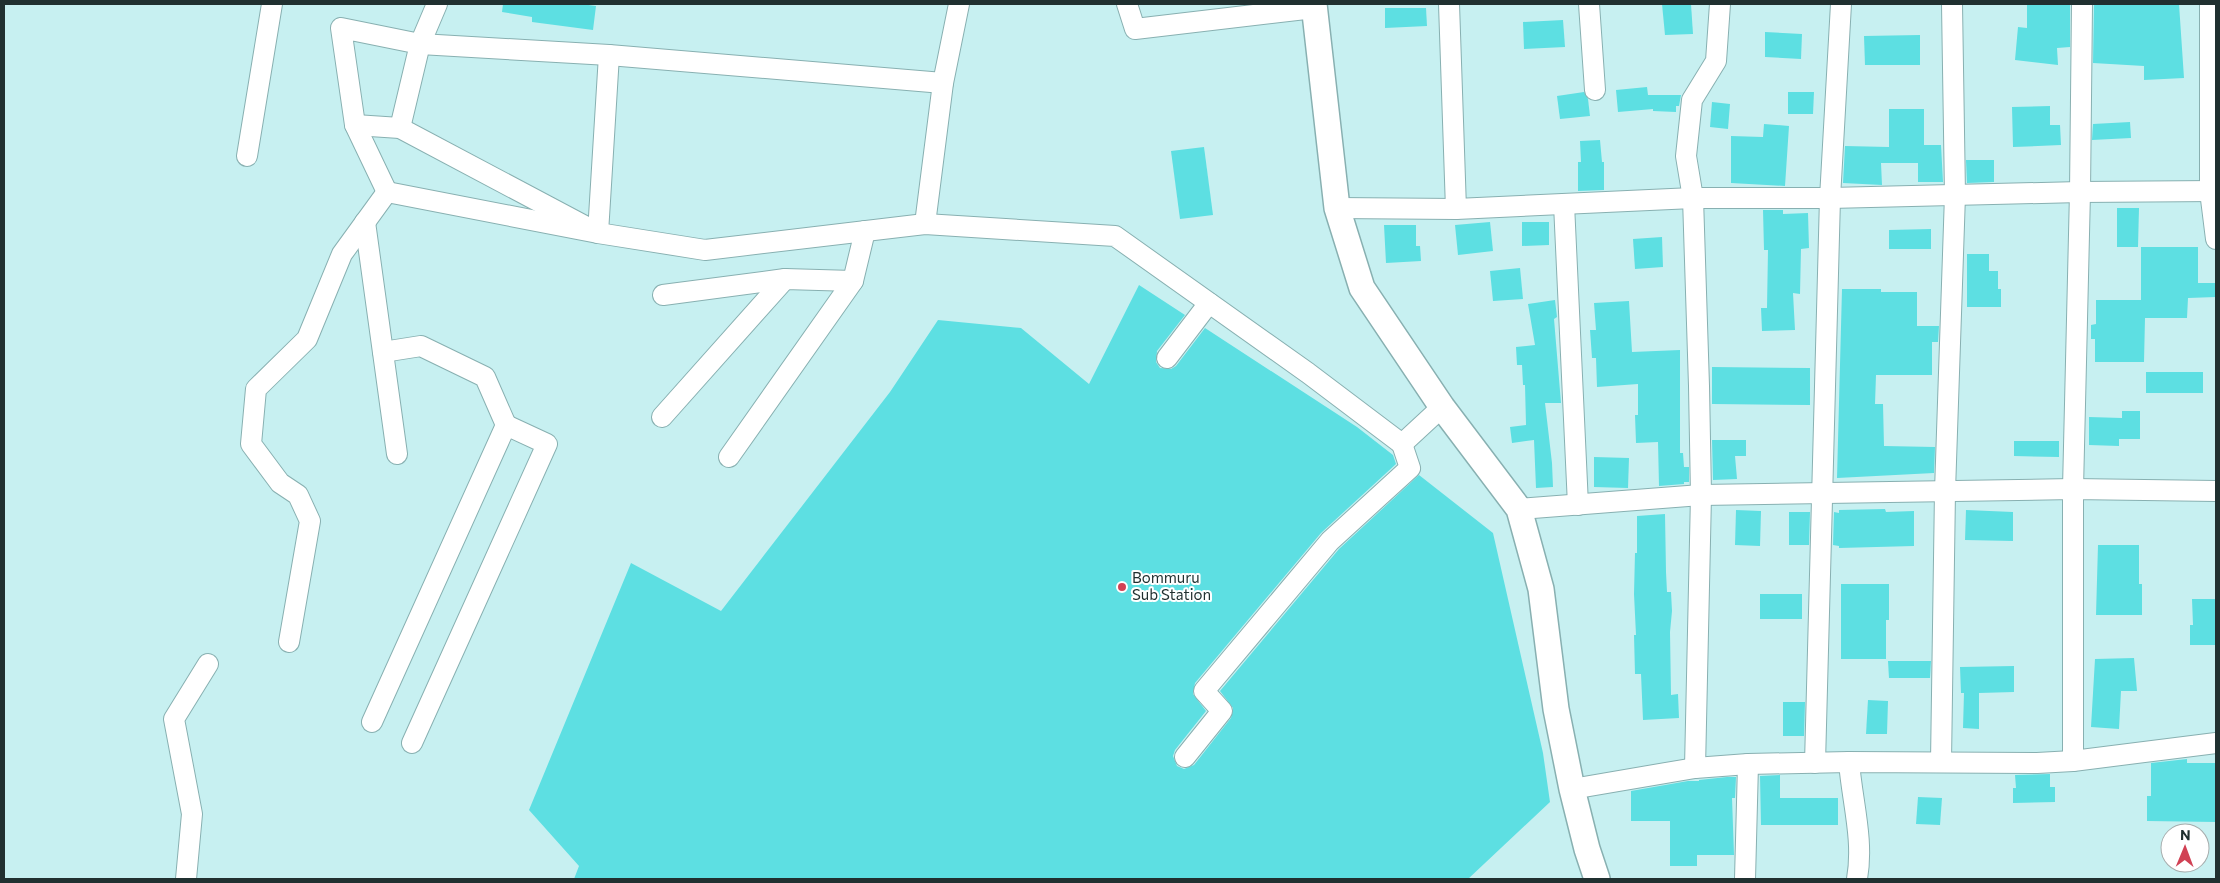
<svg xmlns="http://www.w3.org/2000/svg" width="2220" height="883" font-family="Commissioner,sans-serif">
<rect width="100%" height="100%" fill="#c7f0f1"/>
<g fill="#5ddfe2">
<path d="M503 4H581L596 6 593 30 532 22V17L502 12Z"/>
<path d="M1662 4H1691L1693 34 1665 35Z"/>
<path d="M2027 4H2070V47L2057 48 2058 65 2015 60 2018 27 2027 28Z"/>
<path d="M2094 4H2179L2184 78 2144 80V66L2093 63Z"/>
<path d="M1385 8H1426L1427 26 1385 28Z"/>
<path d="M1563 20 1565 47 1524 49 1523 22Z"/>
<path d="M1765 32 1802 34 1801 59 1765 57Z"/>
<path d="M1920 35V65H1865L1864 36Z"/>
<path d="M1647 87 1648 95H1681L1679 106H1676V112L1653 111V109L1618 112 1616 90Z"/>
<path d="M1584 92 1588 99 1590 116 1560 119 1557 96Z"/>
<path d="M1788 92H1814L1813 114H1788Z"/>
<path d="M1712 102 1730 104 1728 129 1710 127Z"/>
<path d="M2050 106V125H2060L2061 145 2013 147 2012 107Z"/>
<path d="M1889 109H1924V145H1941L1943 182H1918V163H1881L1882 185 1843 183 1845 146 1889 147Z"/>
<path d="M2130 122 2131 138 2092 140 2093 124Z"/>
<path d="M1764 124 1789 126 1785 186 1731 183V136L1763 137Z"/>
<path d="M1600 140 1602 162H1604V190L1578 191V162H1581L1580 141Z"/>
<path d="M1204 147 1213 215 1180 219 1171 151Z"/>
<path d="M1966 160H1994V182L1967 183Z"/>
<path d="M2117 208H2139L2138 247H2117Z"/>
<path d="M1763 210H1783V214L1808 213 1809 248 1801 249 1800 294 1793 293 1795 330 1762 331 1761 308H1767L1768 250H1764Z"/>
<path d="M1490 222 1493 251 1458 255 1455 225Z"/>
<path d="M1522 222H1549V245L1522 246Z"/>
<path d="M1384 225H1416V246H1420L1421 261 1386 263Z"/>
<path d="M1931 229V249H1889V230Z"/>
<path d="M1662 237 1663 267 1635 269 1633 239Z"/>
<path d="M2141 247H2198V283H2216V297L2188 298 2187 318H2145L2144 362H2095V339H2091V325L2096 324V300H2141Z"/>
<path d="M1967 254H1989V271H1998V289H2001V307H1967Z"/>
<path d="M1520 268 1523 299 1493 301 1490 271Z"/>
<path d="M1139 285 1185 315 1157 351 1156 362 1160 368 1171 369 1176 366 1205 328 1357 427 1393 455 1396 464 1321 533 1195 683 1193 694 1206 711 1175 750 1173 756 1177 766 1184 769 1194 765 1231 718 1233 708 1220 691 1339 549 1419 475 1493 533 1543 753 1550 802 1468 879H574L579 866 529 810 631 563 721 611 890 392 938 320 1021 328 1089 384Z"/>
<path d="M1842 289H1881V292H1917V326H1939L1938 342H1932V375H1876L1875 404H1883L1884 446 1935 447 1934 473 1837 478Z"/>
<path d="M1555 300 1557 317 1554 319 1561 403H1545L1552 463 1553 487 1536 488 1534 440 1512 443 1510 427 1526 425 1525 385H1523L1522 365H1517L1516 347 1535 345 1528 304Z"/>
<path d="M1629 301 1632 352 1680 350V453H1683L1684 467H1689V482H1684V484L1659 486 1658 442 1636 443 1635 415H1638V384L1597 387 1596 358H1592L1590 330H1596L1594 303Z"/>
<path d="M1712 367 1810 368V405L1712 404Z"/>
<rect x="2146" y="372" width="57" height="21"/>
<path d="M2122 411H2140V439H2119V446L2089 445V417L2122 418Z"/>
<path d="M1712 440H1746V456H1735L1737 479 1713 480Z"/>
<path d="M2014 441H2059V457L2014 456Z"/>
<path d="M1594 457 1629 458 1628 488 1594 487Z"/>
<path d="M1885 509 1886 512 1914 511V546L1839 548V546L1833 545 1834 512 1839 513V510Z"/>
<path d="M1736 510 1761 511 1760 546 1735 545Z"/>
<path d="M1966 510 2013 512V541L1965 540Z"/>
<path d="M1789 512H1810L1809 545H1789Z"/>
<path d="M1665 514 1666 572 1667 592H1671L1672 611 1670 632 1671 695 1678 694 1679 718 1643 720 1641 674H1635L1634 635H1636L1634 594 1635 553H1637V516Z"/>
<path d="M2098 545H2139V584H2142V615H2096Z"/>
<path d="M1841 584H1889V620H1886V659H1841Z"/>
<rect x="1760" y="594" width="42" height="25"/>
<path d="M2192 599H2216V645H2190V625H2193Z"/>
<path d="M2134 658 2137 691H2121L2119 729 2091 727 2095 659Z"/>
<path d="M1888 661H1931L1930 678H1889Z"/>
<path d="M2014 666V692L1979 693V729L1963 728 1964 693H1961L1960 667Z"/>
<path d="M1868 700 1888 701 1887 734H1866Z"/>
<path d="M1783 702H1805L1804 736H1783Z"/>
<path d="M2187 759V763H2216V822L2147 821V796H2151V763Z"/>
<path d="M2050 774V787H2055V802L2013 803V788H2016L2015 775Z"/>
<path d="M1780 775V798H1838V825H1761L1760 776Z"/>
<path d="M1727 777H1736L1735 798H1732L1734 855H1697V866H1670V821H1631V791L1688 781H1699V780Z"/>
<path d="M1918 797 1942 798 1940 825 1916 824Z"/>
</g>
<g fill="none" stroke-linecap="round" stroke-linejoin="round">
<g stroke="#88b0b1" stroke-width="22">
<g id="minor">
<path d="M1127 4 1135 29 1314 8"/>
<path d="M1449 4 1456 209"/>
<path d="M1589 4 1595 90"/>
<path d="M2210 4V191L2216 239"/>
<path d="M355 125 400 128 598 233 609 55"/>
<path d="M400 128 420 44 437 4"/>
<path d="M247 156 272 4"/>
<path d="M387 192 355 125 341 28 420 44 609 55 943 83"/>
<path d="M1564 204 1578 505"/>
<path d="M1337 208 1456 209 1693 198H1830L2080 192 2216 191"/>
<path d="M365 222 397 454"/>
<path d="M925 224 943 83 959 4"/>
<path d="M663 295 785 279 853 281"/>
<path d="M1167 358 1209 303"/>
<path d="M662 417 785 279"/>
<path d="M729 457 853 281 865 231"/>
<path d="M1519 509 1701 495 2073 489 2216 491"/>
<path d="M289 642 310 521 298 495 280 483 251 444 256 389 307 339 342 254 387 192 598 233 705 250 925 224 1115 236 1308 373 1402 444 1442 407"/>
<path d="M372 722 506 425 485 377 421 346 383 352"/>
<path d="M412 743 547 444 506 425"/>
<path d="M1185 757 1222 711 1204 691 1330 541 1410 468 1402 444"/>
<path d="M2073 761V489L2080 192 2082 4"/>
<path d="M1849 762C1852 801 1864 840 1857 879"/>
<path d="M1941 762 1945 491 1955 195 1952 4"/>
<path d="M1815 763 1830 198 1841 4"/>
<path d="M1695 768 1701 495 1699 386 1693 198 1686 156 1692 100 1716 61 1720 4"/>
<path d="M1572 789 1695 768 1748 764 1849 762 2037 763 2073 761 2216 743"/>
<path d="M186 879 192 814 174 719 208 664"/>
<path d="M1745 879 1748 764"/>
</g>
</g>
<g stroke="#88b0b1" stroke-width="28">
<path id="major" d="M1314 4 1337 208 1362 288 1442 407 1519 509 1541 589 1556 709 1572 789 1587 849 1597 879"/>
</g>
<use href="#minor" stroke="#fff" stroke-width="20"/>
<use href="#major" stroke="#fff" stroke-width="25"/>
</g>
<circle fill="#d14154" stroke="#fff" stroke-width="2" cx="1122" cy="587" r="5"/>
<g text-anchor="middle" stroke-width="4" stroke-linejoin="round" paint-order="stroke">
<g font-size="15" fill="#203030" stroke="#fff" text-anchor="start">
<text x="1132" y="583">Bommuru<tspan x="1132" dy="17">Sub Station</tspan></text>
</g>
</g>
<rect width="2220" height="883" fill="none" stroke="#203030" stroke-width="10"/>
<g transform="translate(2185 848) rotate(1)"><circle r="24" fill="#ffffff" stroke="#a6acac"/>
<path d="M0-4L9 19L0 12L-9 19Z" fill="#d14154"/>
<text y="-8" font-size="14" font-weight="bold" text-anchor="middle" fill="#203030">N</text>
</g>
</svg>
